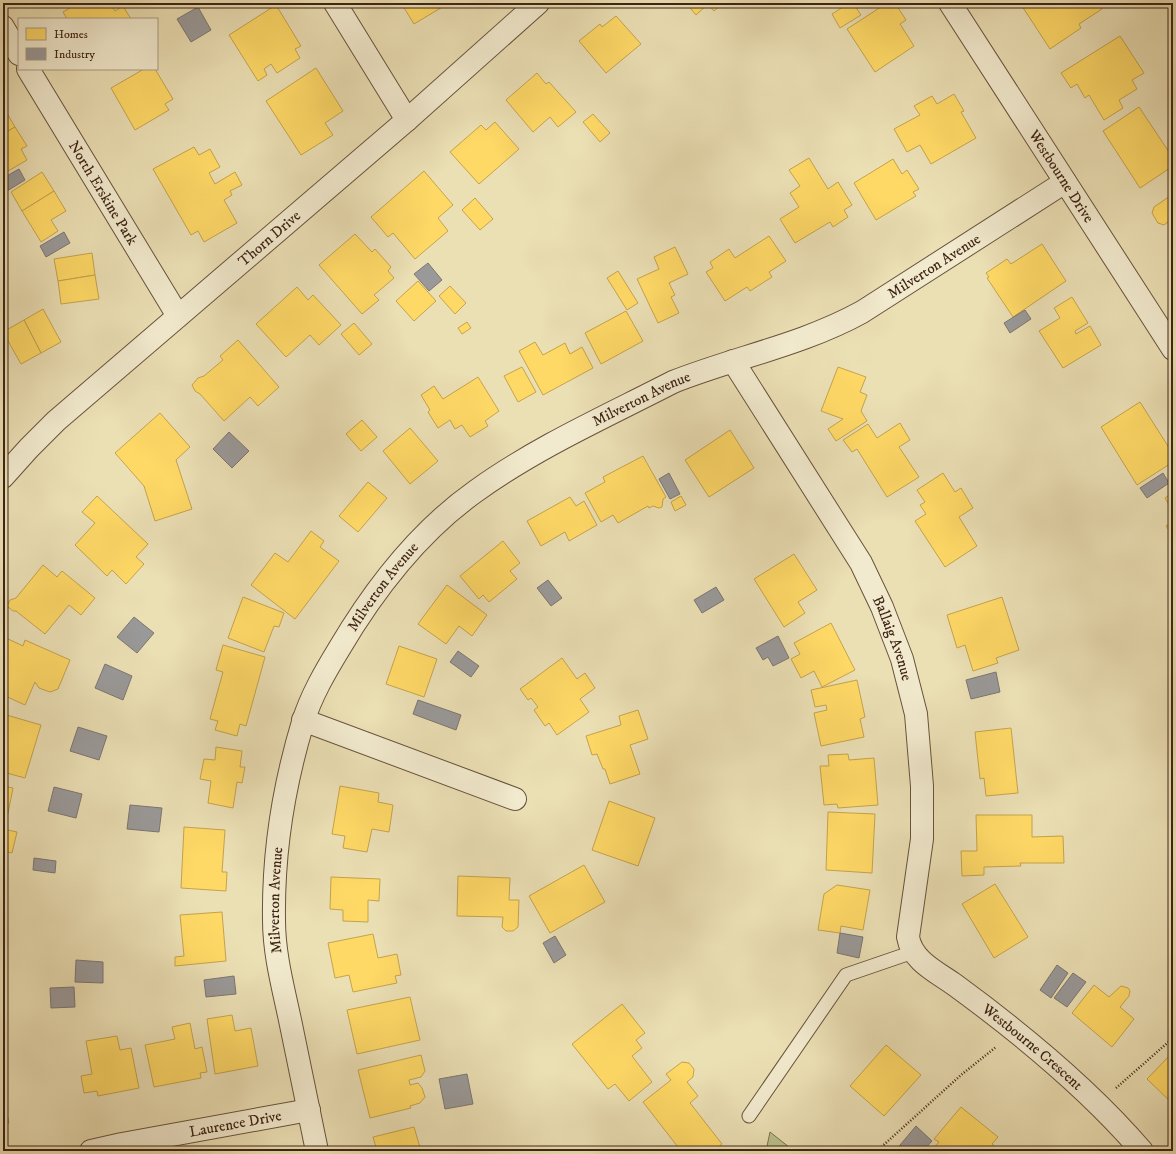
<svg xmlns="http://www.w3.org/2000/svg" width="1176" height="1154" font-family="'IM FELL DW Pica',serif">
<rect width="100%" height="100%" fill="#ebdfb4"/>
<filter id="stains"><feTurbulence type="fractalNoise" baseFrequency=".005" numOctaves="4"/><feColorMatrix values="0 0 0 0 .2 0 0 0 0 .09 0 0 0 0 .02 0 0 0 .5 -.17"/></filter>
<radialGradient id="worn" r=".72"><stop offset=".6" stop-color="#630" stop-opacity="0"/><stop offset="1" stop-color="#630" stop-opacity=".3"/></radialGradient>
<path fill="#bbc18b" stroke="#7c7250" d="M770 1132 794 1151H766Z"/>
<g fill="#ffd966" stroke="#c5a34d">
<path d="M78 3H118L112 6 115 11 123 6 131 19H67L63 12Z"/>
<path d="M401 3H449L414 24Z"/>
<path d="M686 3H723L714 11 708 4 696 15Z"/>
<path d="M849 3H853L861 15 840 28 832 14Z"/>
<path d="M887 3H895L906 20 900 24 914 46 875 72 847 29Z"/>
<path d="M1020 3H1104L1100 6 1102 9 1079 24 1081 28 1050 49Z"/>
<path d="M276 5 301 46 295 49 300 58 277 73 271 64 264 69 267 75 258 81 229 35Z"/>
<path d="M616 16 641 44 606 73 579 41 600 24 602 27Z"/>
<path d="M1120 36 1144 73 1132 80 1137 89 1119 100 1123 108 1104 120 1089 95 1085 98 1077 84 1071 88 1061 73Z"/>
<path d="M316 68 343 111 325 123 333 135 301 155 266 101Z"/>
<path d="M144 69H155L173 99 165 104 169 110 135 130 111 88Z"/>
<path d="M537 73 546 84 549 82 576 112 558 127 550 117 533 132 506 100Z"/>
<path d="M954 94 964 111 961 112 976 138 931 164 920 145 907 152 894 129 920 115 914 106 932 96 937 104Z"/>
<path d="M1139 107 1173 158V166L1140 188 1103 131Z"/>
<path d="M4 108 15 127 3 134V109Z"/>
<path d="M593 114 610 133 600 142 583 122Z"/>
<path d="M495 122 519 149 479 184 450 152 481 125 486 130Z"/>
<path d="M15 127 27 146 21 149 27 160 3 174V134Z"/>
<path d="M194 147 199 155 210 149 220 167 209 173 215 184 235 172 242 185 230 191 232 195 224 200 237 223 204 242 198 231 191 235 153 169Z"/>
<path d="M809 158 828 189 838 182 852 205 844 210 848 217 833 227 830 222 795 243 780 219 799 207 790 193 800 186 789 170Z"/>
<path d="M893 159 902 174 907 170 919 189 913 192 916 196 876 220 854 183Z"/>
<path d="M424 171 453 205 438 218 448 231 415 259 393 233 388 237 371 217Z"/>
<path d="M42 172 54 191 22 211 11 192Z"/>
<path d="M54 191 66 211 51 220 58 231 41 242 22 211Z"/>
<path d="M1173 194V245L1169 238 1170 232 1173 230 1168 222 1164 225 1158 223 1152 213 1154 207Z"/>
<path d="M475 198 493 219 480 230 462 210Z"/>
<path d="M355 234 372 252 375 249 391 267 388 271 394 278 374 295 379 300 362 314 319 265Z"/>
<path d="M769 236 786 261 769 272 772 277 750 291 747 287 725 301 706 272 713 268 710 262 729 249 735 258Z"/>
<path d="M1042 244 1066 281 1013 317 987 278 989 277 986 273 1007 259 1011 264Z"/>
<path d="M675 247 688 274 669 283 675 295 671 297 679 313 658 323 637 279 659 269 654 257Z"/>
<path d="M92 253 95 275 58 281 54 259Z"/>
<path d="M618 271 638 303 627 310 607 278Z"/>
<path d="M95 275 99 299 61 304 58 281Z"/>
<path d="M418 281 436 301 414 321 396 301Z"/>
<path d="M450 286 466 303 455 314 439 296Z"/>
<path d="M297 287 308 300 313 295 341 325 319 345 310 335 286 357 256 324Z"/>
<path d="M1072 297 1088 323 1075 331 1076 334 1090 326 1101 345 1063 368 1039 331 1060 318 1054 308Z"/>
<path d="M43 309 61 342 41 353 24 320Z"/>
<path d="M626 311 643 341 601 364 585 333Z"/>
<path d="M24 320 41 353 21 364 3 332Z"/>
<path d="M467 322 471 328 462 334 458 328Z"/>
<path d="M354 323 372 344 359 355 341 334Z"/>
<path d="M238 340 279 387 258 406 250 397 224 421 200 394 195 391 192 385 198 378 204 376 223 360 220 356Z"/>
<path d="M535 342 543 355 565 343 570 354 582 347 593 368 543 395 519 351Z"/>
<path d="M522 367 536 392 518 402 504 376Z"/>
<path d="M838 367 866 377 860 392 867 395 861 411 867 421 836 441 828 429 843 419 821 411Z"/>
<path d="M478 377 499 411 485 421 488 426 470 437 462 425 455 429 450 420 438 428 428 412 430 410 421 395 434 386 443 399Z"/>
<path d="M1140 402 1173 454V462L1137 485 1101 427Z"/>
<path d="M160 413 190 447 176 460 192 509 155 521 144 486 115 453Z"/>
<path d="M362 420 377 437 361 451 346 434Z"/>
<path d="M900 423 910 440 899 447 919 477 887 497 857 449 852 452 843 440 868 424 877 438Z"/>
<path d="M410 428 438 461 410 484 383 451Z"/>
<path d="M730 430 754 468 709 497 685 460Z"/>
<path d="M643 456 666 497 663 499 662 507 659 508 653 506 649 508 648 506 618 523 613 515 601 522 585 493 605 482 603 477Z"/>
<path d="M943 473 955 492 961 488 973 508 959 517 977 546 945 567 915 521 926 514 920 505 925 502 917 490Z"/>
<path d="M368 482 387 498 358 532 339 516Z"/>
<path d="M1173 493V506L1171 508 1165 498Z"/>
<path d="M97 496 148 544 136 557 144 564 126 584 112 570 107 576 75 545 95 523 82 512Z"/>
<path d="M681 496 686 505 675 511 671 502Z"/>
<path d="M570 497 576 506 584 501 597 525 569 541 565 532 541 546 527 521Z"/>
<path d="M1173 522V536L1166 526Z"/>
<path d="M311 531 324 541 320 547 339 561 295 619 251 585 275 553 288 562Z"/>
<path d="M503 541 520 563 510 571 517 579 489 602 483 595 479 599 460 576Z"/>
<path d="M794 554 817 590 798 602 805 613 784 627 754 579Z"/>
<path d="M43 565 57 577 62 571 95 598 81 615 69 605 45 634 16 611H13L7 606 10 600 16 598Z"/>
<path d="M447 585 487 615 472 636 459 626 446 644 418 624Z"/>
<path d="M243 597 284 613 279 627 274 626 264 652 228 638Z"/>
<path d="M1002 597 1019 650 996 658 998 663 973 671 965 645 957 648 947 615Z"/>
<path d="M831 623 855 670 822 687 814 671 801 678 791 659 800 654 794 643Z"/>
<path d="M4 637 23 646 25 640 70 660 58 689 50 692 39 688 35 682 25 705 3 695Z"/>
<path d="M223 645 265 657 246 726 240 724 237 736 215 730 218 721 210 719 223 672 216 670Z"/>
<path d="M399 646 437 659 424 697 386 684Z"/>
<path d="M562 658 577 679 585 673 595 688 580 699 589 712 557 735 549 723 545 726 534 710 538 707 531 698 528 700 520 689Z"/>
<path d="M857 680 865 717 860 719 864 737 821 746 814 713 827 710 826 705 815 707 811 690Z"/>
<path d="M638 710 648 739 630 745 640 774 610 784 605 769H603L597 754 592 755 586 736 621 725 619 716Z"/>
<path d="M3 714 41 725 25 778 3 772Z"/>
<path d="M1011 728 1018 793 986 796 984 778 980 779 975 732Z"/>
<path d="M216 747 242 751 240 767H245L242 783 237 782 233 808 208 803 211 781 200 779 204 759 215 760Z"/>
<path d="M848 754 849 760 874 758 878 805 838 808 837 804 824 805 820 766H829L828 755Z"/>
<path d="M3 786 13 788 7 818 3 817Z"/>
<path d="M340 786 379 793 378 802 393 805 389 832 372 829 367 852 343 848 345 836 332 834Z"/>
<path d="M609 801 655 818 638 866 592 850Z"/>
<path d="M828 812 875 814 872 873 826 870Z"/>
<path d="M976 815H1032V837L1063 836 1064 863H1020L1021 866 984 867V875L962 876 961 851H977Z"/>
<path d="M184 827 225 830 222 872H227L226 891 181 888Z"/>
<path d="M3 829 17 832 12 853 3 851Z"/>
<path d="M584 865 605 902 550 933 529 896Z"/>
<path d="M458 876 510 878 509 900H519L518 927 513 931H506L502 927 503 917 457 916Z"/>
<path d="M331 877 380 879 379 901 368 900V922L343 921V910L330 909Z"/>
<path d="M995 884 1028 937 994 958 962 904Z"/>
<path d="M837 885 870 890 863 930 841 926 840 933 818 930 824 894Z"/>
<path d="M222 912 226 961 175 966V957L184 956 180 915Z"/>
<path d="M373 934 378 958 397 954 401 975 395 976 397 983 353 992 349 975 335 978 328 943Z"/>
<path d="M1094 985 1109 997 1121 986 1128 988 1130 991 1129 996 1120 1007 1134 1019 1112 1047 1072 1013Z"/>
<path d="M410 997 420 1040 357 1054 347 1010Z"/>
<path d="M622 1004 645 1033 636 1040 642 1048 632 1056 652 1082 629 1101 615 1084 608 1089 572 1044Z"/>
<path d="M232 1015 235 1031 251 1028 258 1066 215 1074 207 1019Z"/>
<path d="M190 1023 195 1049 202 1047 207 1072 200 1073 201 1078 154 1087 145 1045 175 1039 172 1027Z"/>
<path d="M117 1036 120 1050 131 1048 139 1088 98 1096 97 1091 84 1093 81 1076 92 1074 86 1041Z"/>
<path d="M886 1045 921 1075 884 1116 850 1086Z"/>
<path d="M1173 1052V1104L1147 1079Z"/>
<path d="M421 1055 425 1071 421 1077 409 1080 410 1085 418 1083 422 1088 425 1097 420 1103 410 1106 411 1108 370 1118 358 1070Z"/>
<path d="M682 1062 689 1063 694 1069 693 1077 687 1082 698 1096 690 1103 722 1144 714 1151H681L643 1102 671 1080 666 1074Z"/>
<path d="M3 1096 9 1123 3 1124Z"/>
<path d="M961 1107 998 1137 992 1144 1001 1151H931L939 1142 934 1139Z"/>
<path d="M414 1127 421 1151H377L373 1137Z"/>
</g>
<g fill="#999" stroke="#7d7671">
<path d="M198 7 211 30 191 42 177 19Z"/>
<path d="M19 169 25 180 7 191 3 184V178Z"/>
<path d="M64 232 70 243 46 257 40 246Z"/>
<path d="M428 263 442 280 429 291 414 274Z"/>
<path d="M1025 310 1031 319 1010 333 1004 323Z"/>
<path d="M229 432 249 451 232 468 213 449Z"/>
<path d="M669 473 680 494 670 499 659 479Z"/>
<path d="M1163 473 1169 483 1147 498 1140 488Z"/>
<path d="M548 580 562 598 551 606 537 588Z"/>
<path d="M716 587 724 600 702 613 694 600Z"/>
<path d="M134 617 154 633 137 653 117 637Z"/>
<path d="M778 636 789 658 773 666 768 657 763 660 756 648Z"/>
<path d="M458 651 479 666 471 677 450 662Z"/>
<path d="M105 664 132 676 123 700 95 688Z"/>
<path d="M996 672 1000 692 971 699 966 680Z"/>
<path d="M418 700 461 715 456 730 413 714Z"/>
<path d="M78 727 107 736 99 760 70 751Z"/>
<path d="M54 787 82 794 76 818 48 811Z"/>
<path d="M130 805 162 808 159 832 127 829Z"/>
<path d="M34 858 56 861 55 873 33 870Z"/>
<path d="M840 933 863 937 859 958 837 953Z"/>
<path d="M555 936 566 955 554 963 543 943Z"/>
<path d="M76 960 103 962V983L75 982Z"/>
<path d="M1057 965 1068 973 1051 998 1040 990Z"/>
<path d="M1073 973 1086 982 1067 1007 1054 998Z"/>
<path d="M234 976 236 994 206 997 204 980Z"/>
<path d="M74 987 75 1007 51 1008 50 988Z"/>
<path d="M467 1074 473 1104 445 1109 439 1079Z"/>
<path d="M916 1126 932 1141 923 1151H895Z"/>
</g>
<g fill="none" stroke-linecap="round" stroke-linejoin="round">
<g stroke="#68533c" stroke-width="15">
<path id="lane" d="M749 1116 846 975 913 952"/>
</g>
<g stroke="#68533c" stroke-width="24">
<g id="street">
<path d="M335 3 407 120"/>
<path id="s1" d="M950 3 1173 349"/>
<path d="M3 27 19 54"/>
<path id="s2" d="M28 69 178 316"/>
<path id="s3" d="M733 361 861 563 882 607 902 659 916 714 922 786V839L908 937C912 961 937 972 955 985 1022 1034 1088 1088 1142 1151"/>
<path id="s4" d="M3 477 29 448 56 421 407 120 538 3"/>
<path d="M303 720 515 799"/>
<path id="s5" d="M91 1151 122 1144 309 1110"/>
<path id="s6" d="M317 1151C308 1107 299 1063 290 1020 283 987 274 954 274 920 273 854 284 785 303 722 311 696 325 672 339 649 375 588 418 532 476 491 537 447 607 416 673 382 736 357 802 345 862 312L1065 182"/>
</g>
</g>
<g stroke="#3d2414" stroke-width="2.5" stroke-dasharray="1 2" stroke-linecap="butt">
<path d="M1116 1088 1173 1038"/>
<path d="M877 1151 961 1075 996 1047"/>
</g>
<use href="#lane" stroke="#f2eace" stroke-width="13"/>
<use href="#street" stroke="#f2eace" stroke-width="22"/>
</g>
<g text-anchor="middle" stroke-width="4" stroke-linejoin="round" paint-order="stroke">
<g font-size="15" fill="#3d2414" stroke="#f2eace">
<text dy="5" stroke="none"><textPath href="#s1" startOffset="206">Westbourne Drive</textPath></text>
<text dy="5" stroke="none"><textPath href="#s2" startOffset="145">North Erskine Park</textPath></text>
<text dy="5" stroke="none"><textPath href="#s4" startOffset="358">Thorn Drive</textPath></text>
<text dy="5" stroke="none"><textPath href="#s6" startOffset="1241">Milverton Avenue</textPath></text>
<text dy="5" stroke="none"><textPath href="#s6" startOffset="918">Milverton Avenue</textPath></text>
<text dy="5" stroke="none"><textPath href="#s6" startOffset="594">Milverton Avenue</textPath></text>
<text dy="5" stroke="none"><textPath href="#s3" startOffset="321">Ballaig Avenue</textPath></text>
<text dy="5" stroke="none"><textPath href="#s6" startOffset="255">Milverton Avenue</textPath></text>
<text dy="5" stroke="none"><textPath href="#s3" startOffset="793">Westbourne Crescent</textPath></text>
<text dy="5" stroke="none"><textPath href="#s5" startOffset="147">Laurence Drive</textPath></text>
</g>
</g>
<rect width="1176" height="1154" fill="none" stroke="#ebdfb4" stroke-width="16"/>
<rect x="4" y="4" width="1168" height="1146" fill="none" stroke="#3d2414" stroke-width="2"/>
<rect x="8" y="8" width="1160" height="1138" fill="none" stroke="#3d2414"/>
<rect x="18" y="18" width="140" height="52" fill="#f2eace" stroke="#aa9b84"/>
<rect x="26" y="28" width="20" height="12" fill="#ffd966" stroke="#aa9b84"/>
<text x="54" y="38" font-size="12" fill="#3d2414">Homes</text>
<rect x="26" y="48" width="20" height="12" fill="#999999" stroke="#aa9b84"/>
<text x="54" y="58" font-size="12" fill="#3d2414">Industry</text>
<rect width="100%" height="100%" filter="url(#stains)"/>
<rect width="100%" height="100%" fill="url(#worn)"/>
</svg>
